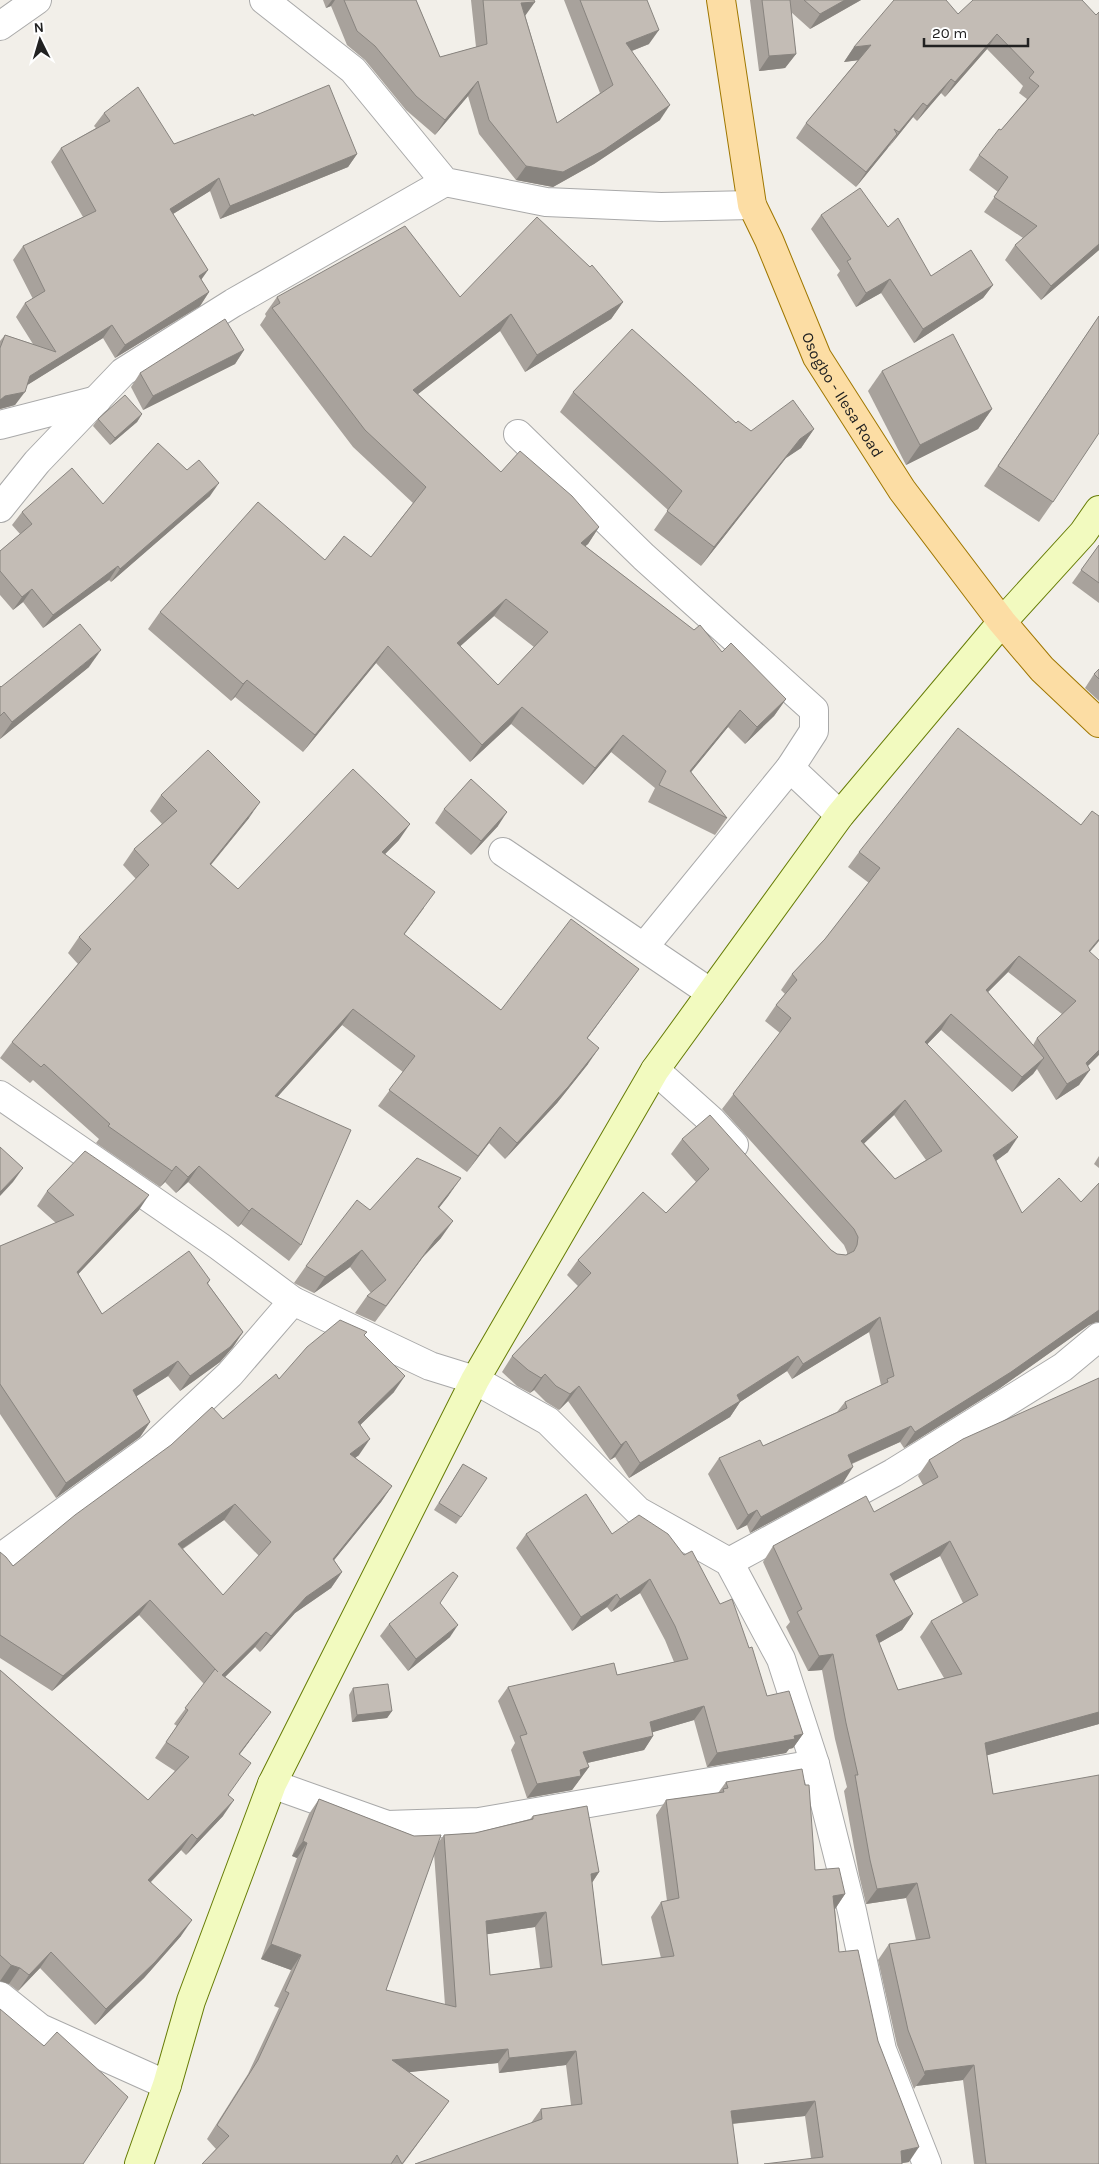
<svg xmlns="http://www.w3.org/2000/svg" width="1099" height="2164" font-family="Karla,sans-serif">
<rect width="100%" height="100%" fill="#f2efe9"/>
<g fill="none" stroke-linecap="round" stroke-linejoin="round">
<g stroke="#a9a9a9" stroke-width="30">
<g id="minor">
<path d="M264 0 353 70 445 182 546 202 661 207 752 205"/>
<path d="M0 26 37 0"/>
<path d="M0 425 97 400"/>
<path d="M518 434 644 557 814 710V731L790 768 644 947"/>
<path d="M0 508 37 462 123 372 233 303 445 182"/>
<path d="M790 768 840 815"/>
<path d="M503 852 711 993"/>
<path d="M655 1070 712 1121 734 1145"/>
<path d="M0 1095 219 1246 293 1301 430 1366 475 1380 548 1421 638 1511 729 1562 781 1659 815 1764 852 1911 882 2050 927 2164"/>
<path d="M0 1558 151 1448 230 1374 293 1301"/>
<path d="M729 1562 893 1473 1063 1367 1099 1337"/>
<path d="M272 1784 387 1825 479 1822 815 1764"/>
<path d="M0 1996 40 2028 167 2085"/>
</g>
</g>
<g stroke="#667c05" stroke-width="30">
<path id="secondary" d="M139 2164 167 2085 191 2001 272 1784 475 1380 655 1070 840 815 1002 622 1083 533 1099 510"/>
</g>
<g stroke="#9f7700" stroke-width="30">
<g id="primary">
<path id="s1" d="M721 0 752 205 769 240 817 357 902 490 1002 622 1042 669 1099 723"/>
</g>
</g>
<use href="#minor" stroke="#fff" stroke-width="28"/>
<use href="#secondary" stroke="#f2fabf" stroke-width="28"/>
<use href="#primary" stroke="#fcdda4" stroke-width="28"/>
</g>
<g fill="#a8a29c" fill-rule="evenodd">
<path d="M323 0H416L440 57 476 47 471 0H534L525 15 557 123 600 93 564 0H647L649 44 632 51 660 120 594 164 553 187 516 180 479 134 468 96 435 135 406 110 365 60 347 45 331 6 326 8Z"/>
<path d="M750 0H861L810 29 791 12 796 54 785 68 759 71Z"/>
<path d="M1099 12V250L1041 300 1005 260 1015 245 1023 238 984 212 998 192 969 170 979 155 1001 130 1027 99 1019 93 1023 86 987 49 945 97 941 93 917 121 913 117 856 187 796 138 806 123 858 60 844 62 854 47 958 14 1096 15Z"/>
<path d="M104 113 174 144 254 116 357 154 348 167 220 219 210 191 173 214 208 270 201 279 209 292 200 306 115 358 103 338 27 385 15 405 0 409V341L5 335 33 344 16 317 25 303 33 299 13 260 23 246 83 217 51 162 61 148 96 128 94 126Z"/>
<path d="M821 215 888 227 931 276 993 285 983 298 914 343 881 293 856 307 837 275 840 271 811 229Z"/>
<path d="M277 297H460L623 302 611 319 525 372 500 331 418 394 501 472 599 527 588 544 585 546 722 652 786 699 774 716 745 744 728 727 691 772 727 818 715 835 648 802 655 788 611 752 583 785 511 724 470 762 376 663 303 752 235 697 231 701 148 629 160 612 325 560 371 557 413 503 353 447 260 325 266 316 265 314ZM494 616 534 647 498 685 460 646Z"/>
<path d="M1099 316 1053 502 1039 522 984 486Z"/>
<path d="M244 350 235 364 143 410 131 387 140 373Z"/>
<path d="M882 371 992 409 978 429 906 465 868 391Z"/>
<path d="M573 392 736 423 751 431 814 429 801 448 786 458 701 566 654 530 668 510 560 412Z"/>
<path d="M142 414 137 422 110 445 93 426 98 419Z"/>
<path d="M210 496 111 582 109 580 43 628 23 602 13 610 0 595V551L20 534 12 525 22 512 103 504Z"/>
<path d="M1099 545V603L1072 583Z"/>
<path d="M89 667 0 739V686L1 687Z"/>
<path d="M1099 669V701L1085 688 1094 674Z"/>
<path d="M161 795 249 818 211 865 238 889 399 840 385 854 424 908 404 935 501 1010 639 969 587 1038 588 1064 557 1103 505 1159 489 1143 467 1172 378 1106 403 1072 342 1025 277 1097 301 1245 289 1261 241 1224 238 1227 188 1182 176 1193 165 1182 160 1187 96 1143 99 1139 33 1080 30 1083 0 1058 12 1042 78 964 68 953 79 937 136 879 123 865 134 849 162 824 150 811Z"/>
<path d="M444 809 498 826 471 855 435 823Z"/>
<path d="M859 852 1090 952 1087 1066 1079 1085 1056 1100 1037 1069 1033 1074 1012 1092 941 1030 927 1044 1008 1152 996 1161 1022 1213 1081 1202 1099 1183V1322H1096L1089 1325 1000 1388 904 1448 900 1442 852 1464 843 1483 750 1533 747 1525 737 1530 708 1474 719 1458 763 1446 837 1412 845 1402 881 1385 869 1332 792 1379 787 1371 740 1402 730 1417 629 1478 615 1457 610 1460 568 1401 559 1410 546 1402 534 1390 530 1393 517 1386 502 1372 512 1356 578 1286 567 1275 578 1260 666 1213 696 1182 671 1154 682 1139 831 1250 837 1254 846 1255 847 1254V1252L844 1245 722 1109 780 1033 765 1021 776 1005 785 994 781 990 792 974 825 939 869 883 848 867ZM1008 972 1062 1014 1037 1038 1033 1045 988 992ZM894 1115 926 1160 895 1179 864 1143Z"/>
<path d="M1099 1156V1168L1094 1164Z"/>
<path d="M47 1191 139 1210 78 1274 102 1314 210 1280 208 1284 243 1332 233 1347 220 1362 180 1391 168 1376 136 1396 150 1422 140 1437 56 1498 0 1414V1246L56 1223 37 1206Z"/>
<path d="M449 1195 439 1208 441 1238 423 1257 375 1322 355 1313 367 1296 371 1293 350 1267 314 1293 294 1283 306 1266 370 1210Z"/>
<path d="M364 1335 394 1392 360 1425 359 1455 355 1458 392 1486 381 1502 334 1560 342 1572 331 1588 295 1613 260 1652 255 1647 225 1677 271 1712 239 1755 223 1816 186 1855 181 1850 151 1882 181 1936 144 1978 95 2025 40 1968 18 1991 9 1984 0 1981V1670L148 1800 175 1771 155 1758 177 1726 174 1724 204 1684 139 1615 52 1691 0 1658V1552L13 1566 279 1379ZM224 1520 259 1556 223 1595 183 1549Z"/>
<path d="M1099 1378V1724L987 1755 993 1794 1099 2164H974L963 2080 916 2086 914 2089 897 2045 878 1960 889 1944 916 1940 906 1898 866 1904 859 1875 844 1791 847 1787 835 1739 822 1670 808 1671 786 1627 790 1622 763 1562 773 1546 874 1512 923 1485 918 1476 929 1460ZM940 1556 963 1603 931 1621 920 1637 944 1678 898 1690 879 1643 902 1630 913 1614 894 1581Z"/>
<path d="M463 1464 461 1517 456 1524 434 1510Z"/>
<path d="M526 1534H612L803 1734 793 1748 789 1749 786 1753 707 1767 694 1720 652 1732 653 1736 644 1750 587 1763 589 1767 572 1790 527 1798 511 1750 515 1743 498 1701 508 1687 617 1675 674 1662 665 1640 640 1593 611 1612 607 1607 572 1631 516 1548Z"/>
<path d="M440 1603 450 1637 408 1671 380 1636 389 1624Z"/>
<path d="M353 1688 392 1711 387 1718 352 1722 349 1695Z"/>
<path d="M726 1782 815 1870 845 1894 835 1909 839 1952 878 2041 909 2162 902 2163 811 2158 805 2116 732 2124 531 2123 541 2109 571 2105 566 2065 499 2073 498 2063 408 2072 449 2101 403 2164H202L216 2149 207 2139 248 2074 279 2008 274 2006 291 1970 261 1959 297 1858 292 1856 309 1814 319 1799 414 1836 437 1844 444 1835 475 1833 530 1819 533 1816 599 1872 592 1883 602 1965 661 1958 651 1917 661 1902 667 1901 656 1815 666 1800 718 1793ZM434 1853 445 2005 386 1990ZM535 1927 540 1968 490 1975 487 1934Z"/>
</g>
<g fill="#88847f">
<path d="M332 0H335L331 6 326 8Z"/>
<path d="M845 0H861L810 29 820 14Z"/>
<path d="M535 2 525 16 521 3Z"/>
<path d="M659 30 649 44 616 57 626 43Z"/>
<path d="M997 34 987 49 945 97 955 82Z"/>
<path d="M871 45 860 60 844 62 854 47Z"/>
<path d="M796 54 785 68 759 71 769 56Z"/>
<path d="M951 79 941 93 917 121 927 106Z"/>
<path d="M478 81 468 96 435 135 445 120Z"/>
<path d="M923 103 913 117 889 147 899 132Z"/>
<path d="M670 105 660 120 594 164 553 187 516 180 526 166Z"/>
<path d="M897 134 887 149 856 187 866 172Z"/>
<path d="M357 154 348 167 220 219 230 206Z"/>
<path d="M219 178 210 191 160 222 170 209Z"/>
<path d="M1099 244V250L1041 300 1051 286Z"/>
<path d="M208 270 199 283V276Z"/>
<path d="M890 279 881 293 856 307 866 293Z"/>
<path d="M993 285 983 298 914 343 923 329Z"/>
<path d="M209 292 200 306 115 358 125 345Z"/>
<path d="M623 302 611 319 525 372 537 355Z"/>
<path d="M511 314 500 331 401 407 413 390Z"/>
<path d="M112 325 103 338 21 389 30 376Z"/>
<path d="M244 350 235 364 143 410 153 396Z"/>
<path d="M25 392 15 405 0 409V400L5 396Z"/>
<path d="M992 409 978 429 906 465 920 445Z"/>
<path d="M142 414 137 422 110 445 115 438Z"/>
<path d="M814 429 801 448 786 458 701 566 714 547 800 439Z"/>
<path d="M219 483 210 496 111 582 120 569Z"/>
<path d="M599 527 588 544 569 560 581 543Z"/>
<path d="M118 566 109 580 43 628 53 615Z"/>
<path d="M32 589 23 602 13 610 22 597Z"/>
<path d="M506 599 494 616 445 660 457 643Z"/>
<path d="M388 646 376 663 303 752 315 735Z"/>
<path d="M101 650 89 667 0 739 12 722Z"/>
<path d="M247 680 235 697 231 701 243 684Z"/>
<path d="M786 699 774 716 745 744 757 727Z"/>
<path d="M522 707 511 724 470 762 482 745Z"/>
<path d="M740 710 728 727 678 788 690 771Z"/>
<path d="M623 735 611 752 583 785 595 768Z"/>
<path d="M260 802 249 818 198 880 210 864Z"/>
<path d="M507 812 498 826 471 855 481 841Z"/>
<path d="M410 824 399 840 371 868 382 852Z"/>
<path d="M1099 939V941L1078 966 1089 951Z"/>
<path d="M1019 956 1008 972 975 1005 986 990Z"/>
<path d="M639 969 627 985 576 1054 587 1038Z"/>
<path d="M353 1009 342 1025 264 1112 275 1096Z"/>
<path d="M951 1014 941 1030 915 1057 925 1042Z"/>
<path d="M599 1048 588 1064 557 1103 505 1159 517 1143Z"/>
<path d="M1099 1050V1055L1075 1079 1086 1063Z"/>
<path d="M1044 1058 1033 1074 1012 1092 1022 1077Z"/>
<path d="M1090 1070 1079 1085 1056 1100 1067 1084Z"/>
<path d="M905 1100 894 1115 851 1156 861 1141Z"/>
<path d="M500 1127 489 1143 467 1172 478 1156Z"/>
<path d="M1018 1137 1008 1152 982 1171 993 1155Z"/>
<path d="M176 1166 165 1182 160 1187 172 1171Z"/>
<path d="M199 1166 188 1182 176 1193 188 1177Z"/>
<path d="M23 1168 13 1182 0 1196V1192Z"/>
<path d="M461 1178 449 1195 426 1224 438 1207Z"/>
<path d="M149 1195 139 1210 67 1286 77 1272Z"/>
<path d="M252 1208 241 1224 238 1227 249 1211Z"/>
<path d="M453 1221 441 1238 423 1257 375 1322 435 1240Z"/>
<path d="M362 1250 350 1267 314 1293 325 1277Z"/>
<path d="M1099 1310V1322H1096L1089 1325 1000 1388 904 1448 915 1432Z"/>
<path d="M880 1317 869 1332 792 1379 803 1364Z"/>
<path d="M243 1332 233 1347 220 1362 180 1391 190 1376Z"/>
<path d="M798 1356 787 1371 740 1402 730 1417 629 1478 640 1463 737 1395Z"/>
<path d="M178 1361 168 1376 123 1405 133 1390Z"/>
<path d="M545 1374 534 1390 530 1393 541 1378Z"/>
<path d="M405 1376 394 1392 347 1438 358 1422Z"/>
<path d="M579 1386 568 1401 559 1410 570 1394Z"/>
<path d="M150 1422 140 1437 56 1498 66 1483Z"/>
<path d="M911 1426 900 1442 837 1470 848 1455Z"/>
<path d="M370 1439 359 1455 339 1470 350 1454Z"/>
<path d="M626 1441 615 1457 610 1460 621 1445Z"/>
<path d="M853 1467 843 1483 750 1533 761 1517Z"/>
<path d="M392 1486 381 1502 322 1575 333 1559Z"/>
<path d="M235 1504 224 1520 167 1559 178 1544Z"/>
<path d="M757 1510 747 1525 737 1530 748 1515Z"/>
<path d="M950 1541 940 1556 879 1589 890 1574Z"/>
<path d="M342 1572 331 1588 295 1613 260 1652 271 1636 306 1597Z"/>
<path d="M650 1579 640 1593 611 1612 620 1599Z"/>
<path d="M617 1594 607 1607 572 1631 581 1617Z"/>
<path d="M150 1600 139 1615 52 1691 63 1676Z"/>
<path d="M913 1614 902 1630 865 1651 876 1635Z"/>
<path d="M458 1625 450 1637 408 1671 416 1659Z"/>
<path d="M266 1632 255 1647 211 1691 222 1675Z"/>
<path d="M833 1654 822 1670 808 1671 819 1656Z"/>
<path d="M704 1706 694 1720 640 1736 650 1722Z"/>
<path d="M392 1711 387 1718 352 1722 357 1715Z"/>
<path d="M271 1712 260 1727 228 1770 239 1754Z"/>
<path d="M1099 1712V1724L974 1759 985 1743Z"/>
<path d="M803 1734 793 1748 789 1749 786 1753 707 1767 717 1753Z"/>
<path d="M653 1736 644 1750 574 1766 583 1752Z"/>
<path d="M589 1767 572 1790 527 1798 537 1784Z"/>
<path d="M234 1800 223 1816 186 1855 197 1839Z"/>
<path d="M192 1834 181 1850 137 1896 148 1880Z"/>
<path d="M303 1841 307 1843 297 1858 292 1856Z"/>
<path d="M599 1872 589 1887 591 1874Z"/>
<path d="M917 1883 906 1898 866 1904 877 1889Z"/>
<path d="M845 1894 835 1909 823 1911 833 1896Z"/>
<path d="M546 1912 535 1927 476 1936 486 1921Z"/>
<path d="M192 1920 181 1936 144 1978 95 2025 106 2009Z"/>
<path d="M271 1944 301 1955 291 1970 261 1959Z"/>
<path d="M51 1952 40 1968 18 1991 29 1975Z"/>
<path d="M11 1965 20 1968 9 1984 0 1981Z"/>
<path d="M508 2049 498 2063 382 2075 392 2060Z"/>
<path d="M576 2051 566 2065 499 2073 509 2058Z"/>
<path d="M974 2065 963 2080 916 2086 925 2074V2071Z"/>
<path d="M815 2101 805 2116 720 2125 731 2111Z"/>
<path d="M919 2147 909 2162 897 2164 901 2151Z"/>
</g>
<g fill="#c3bcb5" stroke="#88847f" fill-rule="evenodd">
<path d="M344 0H416L440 57 487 44 483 0H534L535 2 521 3 557 123 613 85 580 0H647L659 30 626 43 670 105 604 150 563 172 526 166 489 120 478 81 445 120 416 96 375 46 357 31Z"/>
<path d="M762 0H790L796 54 769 56Z"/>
<path d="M804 0H845L820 14Z"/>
<path d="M894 0H946L958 14 973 0H1082L1096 15 1099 12V244L1051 286 1015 245 1037 226 994 197 1008 177 979 155 999 129 1001 130 1039 86 1029 78 1034 72 997 34 955 82 951 79 927 106 923 103 899 132 894 129 897 134 866 172 806 123 871 45 854 47Z"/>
<path d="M329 85 357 154 230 206 219 178 170 209 208 270 199 276 209 292 125 345 112 325 30 376 25 392 5 396 0 400V348L5 335 56 352 25 303 45 291 23 246 96 211 61 148 110 121 104 113 138 87 174 144 253 114 254 116Z"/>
<path d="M860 188 888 227 898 218 931 276 971 250 993 285 923 329 890 279 866 293 847 261 851 259 821 215Z"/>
<path d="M537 217 590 267 592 265 623 302 537 355 511 314 413 390 501 472 520 451 572 496 599 527 581 543 694 630 700 625 722 652 731 643 786 699 757 727 740 710 690 771 727 818 659 785 666 771 623 735 595 768 522 707 482 745 388 646 315 735 247 680 243 684 160 612 258 502 325 560 344 536 371 557 426 487 365 430 272 308 280 303 277 297 405 226 460 297ZM506 599 548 632 498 685 457 643Z"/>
<path d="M1099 316V433L1053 502 998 466Z"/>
<path d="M225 319 244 350 153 396 140 373Z"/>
<path d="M632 329 736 423 738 421 751 431 793 400 814 429 800 439 714 547 667 511 682 491 573 392Z"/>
<path d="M953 334 992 409 920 445 882 371Z"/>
<path d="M125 395 142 414 115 438 98 419Z"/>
<path d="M158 443 187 470 199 460 219 483 120 569 118 566 53 615 32 589 22 597 0 571V551L32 524 22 512 72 468 103 504Z"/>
<path d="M1099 545V583L1081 570Z"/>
<path d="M80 624 101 650 12 722 4 712 0 716V686L1 687Z"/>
<path d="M1099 669V679L1094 674Z"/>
<path d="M958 728 1081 825 1092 811 1099 816V939L1089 951 1099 960V1050L1086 1063 1090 1070 1067 1084 1037 1038 1076 1001 1019 956 986 990 1044 1058 1022 1077 951 1014 925 1042 1018 1137 993 1155 1022 1213 1059 1178 1081 1202 1099 1183V1310L1011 1372 915 1432 911 1426 848 1455 853 1467 761 1517 757 1510 748 1515 719 1458 760 1440 763 1446 847 1408 845 1402 888 1382 887 1379 894 1376 880 1317 803 1364 798 1356 737 1395 740 1401 640 1463 626 1441 621 1445 579 1386 570 1394 556 1386 545 1374 541 1378 528 1370 512 1356 591 1273 578 1260 643 1192 666 1213 709 1169 682 1139 710 1115 831 1250 837 1254 846 1255 854 1251 857 1245 858 1237 854 1229 733 1094 791 1018 776 1005 797 980 792 974 825 939 880 868 859 852ZM905 1100 942 1151 895 1179 861 1141Z"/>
<path d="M208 750 260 802 210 864 238 889 353 769 410 824 382 852 435 892 404 934 501 1010 571 919 639 969 587 1038 599 1048 568 1087 517 1143 500 1127 478 1156 389 1090 415 1056 353 1009 275 1096 351 1130 301 1245 252 1208 249 1211 199 1166 188 1177 176 1166 172 1171 108 1126 110 1124 44 1064 41 1067 12 1042 91 949 79 937 149 865 134 849 177 811 161 795Z"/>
<path d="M471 779 507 812 481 841 444 809Z"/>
<path d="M0 1147 23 1168 0 1192Z"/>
<path d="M85 1151 149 1195 77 1272 102 1314 189 1251 210 1280 207 1283 243 1332 230 1347 190 1376 178 1361 133 1390 150 1422 66 1483 0 1384V1246L74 1215 47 1191Z"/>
<path d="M417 1158 461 1178 438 1207 453 1221 435 1240 386 1306 367 1296 386 1280 362 1250 325 1277 306 1266 357 1200 370 1210Z"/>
<path d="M340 1320 367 1332 364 1335 405 1376 358 1422 370 1439 350 1454 392 1486 333 1559 342 1572 306 1597 271 1636 266 1632 222 1675 271 1712 239 1754 251 1763 228 1795 234 1800 197 1839 192 1834 148 1880 192 1920 155 1962 106 2009 51 1952 29 1975 20 1968 11 1965 0 1955V1670L148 1800 189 1757 166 1742 188 1710 185 1708 215 1669 218 1672 150 1600 63 1676 0 1635V1552L6 1557 13 1566 75 1515 171 1445 212 1407 223 1419 276 1374 279 1379 307 1347ZM235 1504 271 1542 223 1595 178 1544Z"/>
<path d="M1099 1378V1712L985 1743 993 1794 1099 1775V2164H986L974 2065 925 2071V2074L908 2030 889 1944 930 1938 917 1883 877 1889 870 1860 855 1775H858L846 1723 833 1654 819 1656 797 1612 802 1609 773 1546 866 1496 874 1512 938 1477 929 1460 963 1439ZM950 1541 978 1595 931 1621 962 1674 898 1690 876 1635 913 1614 890 1574Z"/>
<path d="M463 1464 487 1478 461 1517 439 1503Z"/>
<path d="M586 1494 612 1534 639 1515 668 1534 684 1555 692 1551 720 1604 732 1599 749 1648 752 1647 767 1696 789 1691 803 1734 794 1736 795 1739 717 1753 704 1706 650 1722 653 1736 583 1752 589 1767 580 1770 581 1776 537 1784 520 1736 527 1734 508 1687 614 1663 617 1675 688 1659 675 1626 650 1579 620 1599 617 1594 581 1617 526 1534Z"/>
<path d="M453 1572 458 1576 440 1603 458 1625 416 1659 389 1624Z"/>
<path d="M388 1684 392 1711 357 1715 353 1688Z"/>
<path d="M802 1769 805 1785H809L815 1870 839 1868 845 1894 833 1896 839 1952 858 1950 878 2041 919 2147 901 2151 902 2164H764L823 2157 815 2101 731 2111 738 2164H415L542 2119 541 2109 582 2104 576 2051 509 2058 508 2049 392 2060 449 2101 402 2164 397 2155 391 2164H202L229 2136 217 2125 258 2060 289 1993 285 1991 301 1955 271 1944 307 1843 303 1841 319 1799 414 1836 441 1835 386 1990 456 2007 444 1835 475 1833 533 1819V1816L587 1806 599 1872 591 1874 602 1965 674 1956 661 1902 679 1898 666 1800 724 1792 723 1789 728 1788 726 1782ZM546 1912 552 1967 490 1975 486 1921Z"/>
<path d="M0 2009 44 2046 57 2032 128 2097 83 2164H0Z"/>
</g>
<g text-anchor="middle" stroke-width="5" stroke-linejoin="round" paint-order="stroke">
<g font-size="16" fill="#222" stroke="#fff">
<text dy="6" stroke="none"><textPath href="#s1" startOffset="418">Osogbo - Ilesa Road</textPath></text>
</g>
</g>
<g transform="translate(40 40) rotate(355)" stroke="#ffffff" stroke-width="4" paint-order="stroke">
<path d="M0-4L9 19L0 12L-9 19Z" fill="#222222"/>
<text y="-8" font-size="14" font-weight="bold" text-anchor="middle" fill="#222222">N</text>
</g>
<path d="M924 38v8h104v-8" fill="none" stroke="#222222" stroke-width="2.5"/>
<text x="932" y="38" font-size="15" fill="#222222" stroke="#ffffff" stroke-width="4" paint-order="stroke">20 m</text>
</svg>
